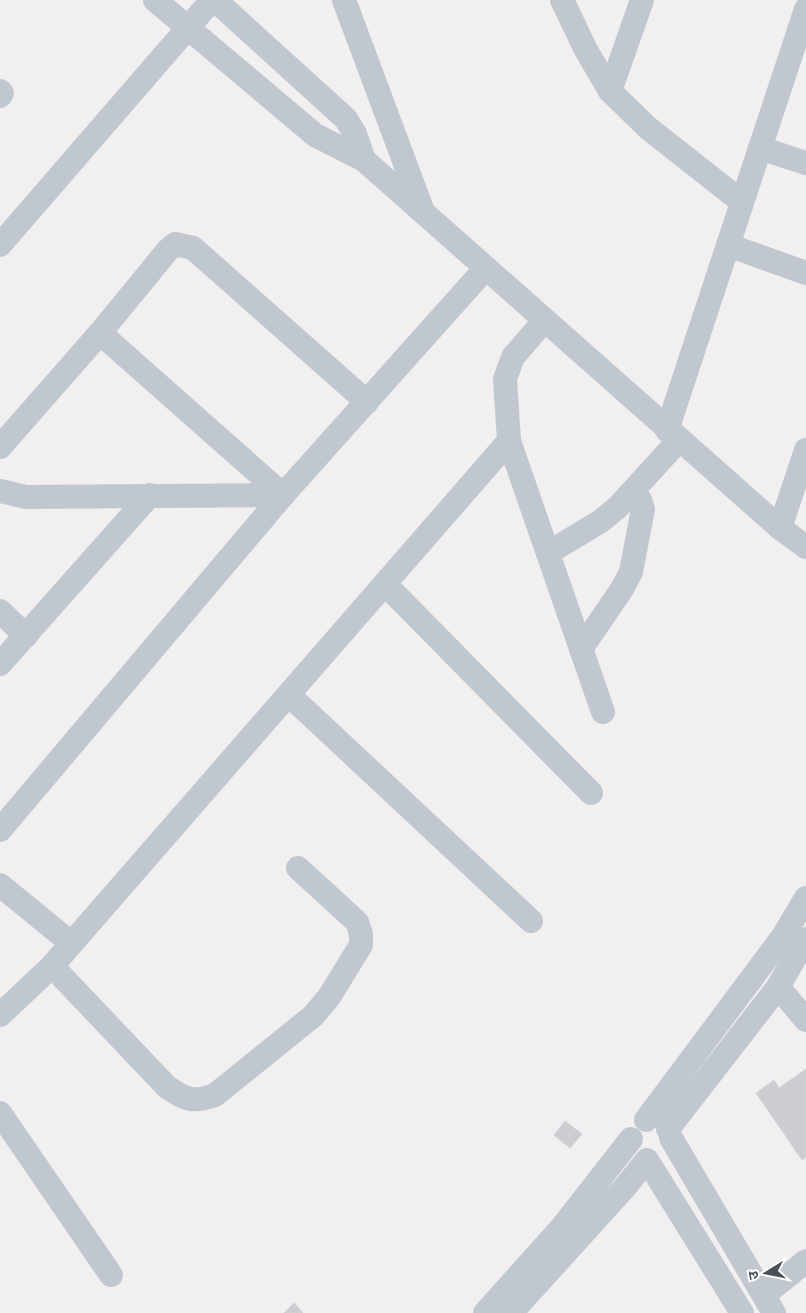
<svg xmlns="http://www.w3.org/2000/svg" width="806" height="1313" font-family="Quicksand,'Noto Sans Devanagari',sans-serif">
<rect width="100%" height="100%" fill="#f1efef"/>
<g fill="#cccdd3" stroke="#d3d4da">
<path d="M806 1069V1157L802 1160 756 1093 774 1080 779 1088Z"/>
<path d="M565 1121 582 1134 570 1148 554 1135Z"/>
<path d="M294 1303 303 1313H284Z"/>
</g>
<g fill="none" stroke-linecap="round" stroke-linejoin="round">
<g stroke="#c0c7cf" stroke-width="24">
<path d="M155 0 315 135 364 160 780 528 806 547"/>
<path d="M215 0 346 119 355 134 364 160"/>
<path d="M344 0 422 209"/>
<path d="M562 0 586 50 610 91 648 128 742 202"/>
<path d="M0 91 2 93 0 96"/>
<path d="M610 91 642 0"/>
<path d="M760 148 806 163"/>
<path d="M0 245 212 0"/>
<path d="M728 245 806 273"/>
<path d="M100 333 283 495"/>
<path d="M667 430 806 9"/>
<path d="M509 441 603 712"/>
<path d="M0 447 100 333 168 250 175 244 193 248 367 402"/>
<path d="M0 491 26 497 283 495"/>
<path d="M780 528 806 450"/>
<path d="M548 553 601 521 618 507 679 440"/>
<path d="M385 584 591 793"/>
<path d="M0 611 26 636"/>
<path d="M581 649 622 589 631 572 643 509 640 500 633 493"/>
<path d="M0 664 150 495"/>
<path d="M289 695 531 921"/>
<path d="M0 830 283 495 485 269"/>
<path d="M0 885 71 943"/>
<path d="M52 966 167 1087C186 1100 193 1103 215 1095L313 1016 329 997 361 945V934L357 922 298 868"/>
<path d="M778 987 806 1020"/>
<path d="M0 1015 52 966 509 441 505 379 513 357 544 321"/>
<path d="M0 1113 111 1275"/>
<path d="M646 1120 784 935 806 898"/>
<path d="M668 1129 778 987 806 939"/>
<path d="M671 1138 774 1313"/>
<path d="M764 1295 806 1261"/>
<path d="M485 1313 563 1226 631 1139"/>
<path d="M511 1313 626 1186 647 1160 742 1313"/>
</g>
</g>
<g transform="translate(766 1273) rotate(260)" stroke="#ffffff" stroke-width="4" paint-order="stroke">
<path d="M0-4L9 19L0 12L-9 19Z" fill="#48505a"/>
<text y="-8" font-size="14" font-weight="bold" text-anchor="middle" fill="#48505a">उ</text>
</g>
</svg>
